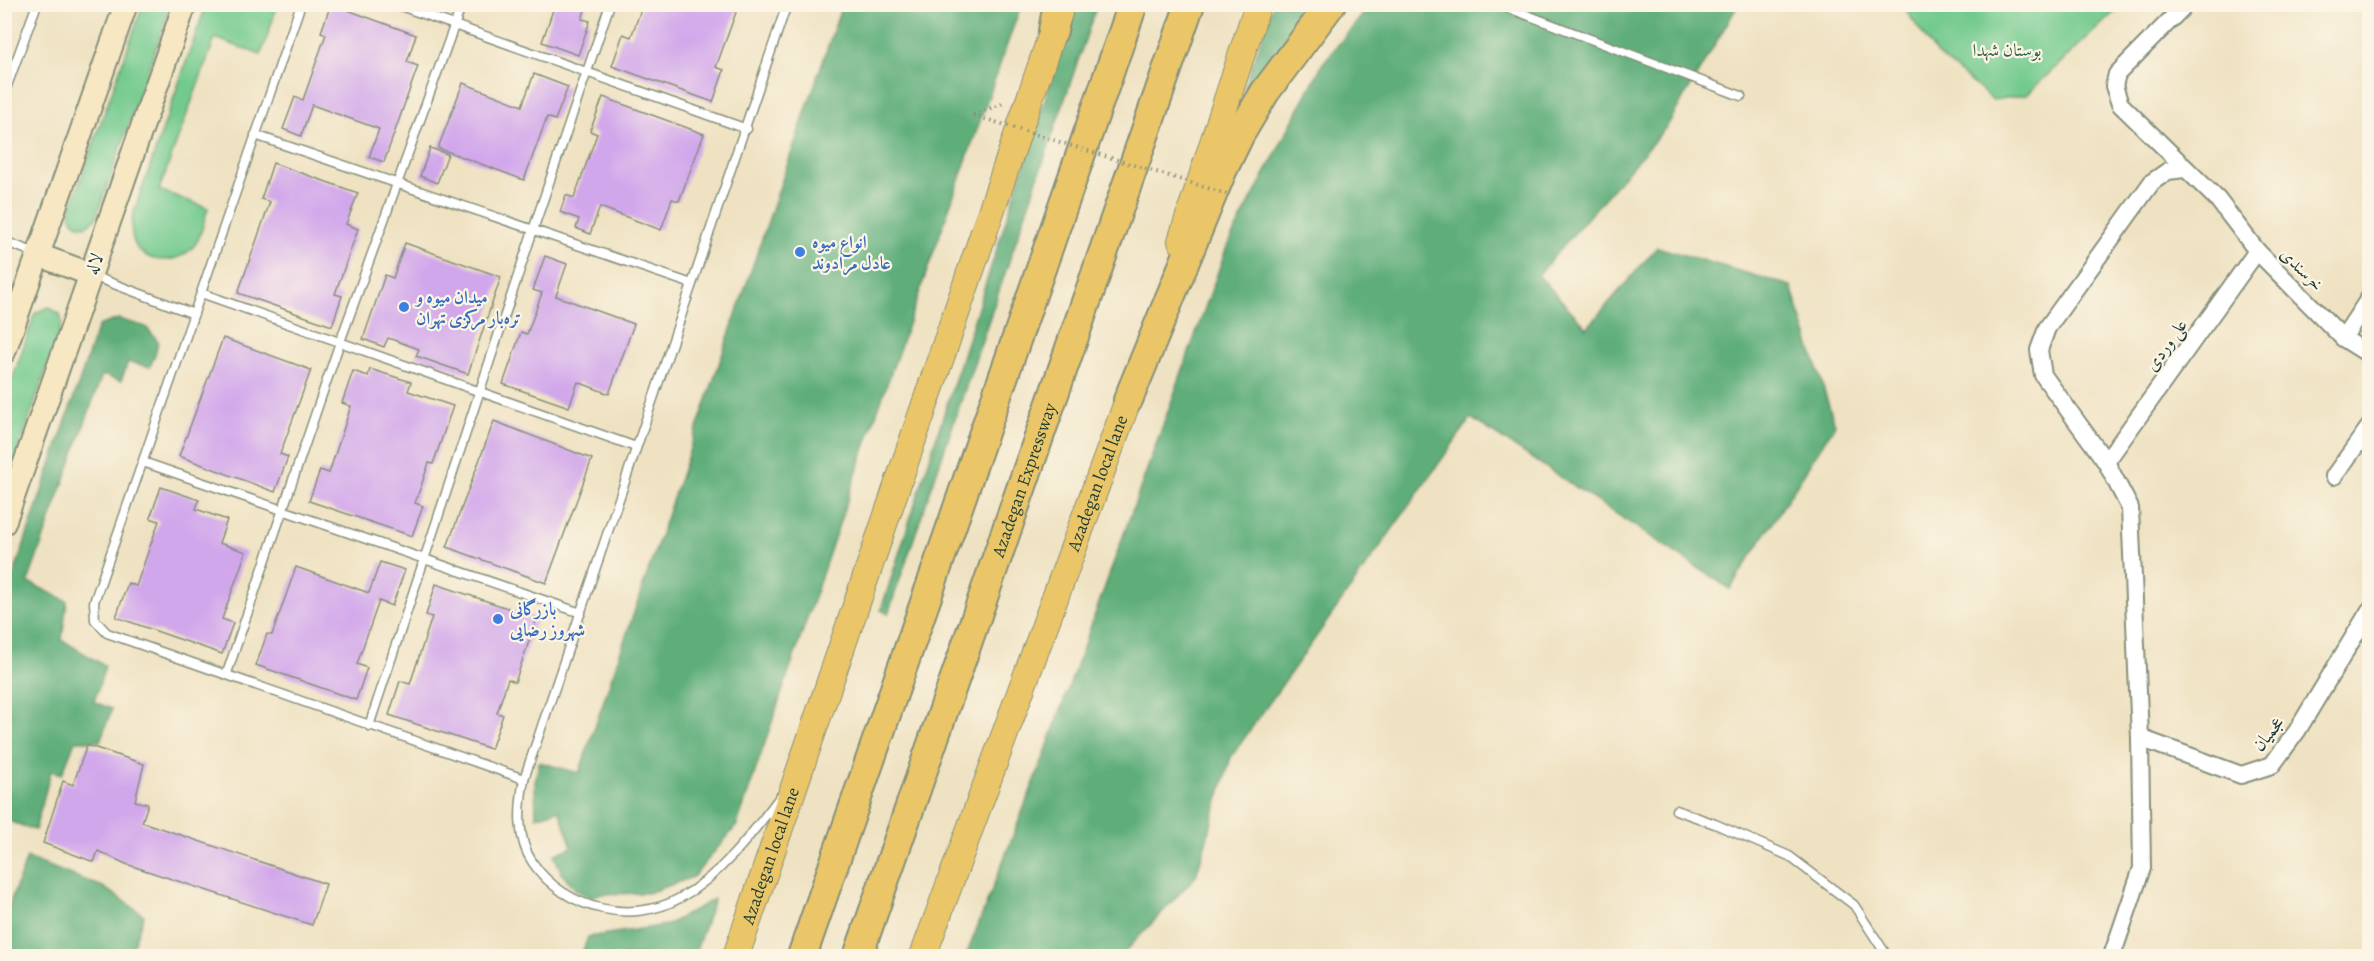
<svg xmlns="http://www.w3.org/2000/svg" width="2374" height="961" font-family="Alegreya,Amiri,serif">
<rect width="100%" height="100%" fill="#fcf5e5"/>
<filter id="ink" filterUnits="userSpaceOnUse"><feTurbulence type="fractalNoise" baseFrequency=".0167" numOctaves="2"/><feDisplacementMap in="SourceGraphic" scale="12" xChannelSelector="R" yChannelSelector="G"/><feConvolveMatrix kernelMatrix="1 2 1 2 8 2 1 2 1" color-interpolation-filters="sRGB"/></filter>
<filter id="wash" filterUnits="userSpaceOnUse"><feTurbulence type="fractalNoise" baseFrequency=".008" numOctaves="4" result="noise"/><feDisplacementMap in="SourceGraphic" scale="24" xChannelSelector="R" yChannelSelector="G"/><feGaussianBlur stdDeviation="1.35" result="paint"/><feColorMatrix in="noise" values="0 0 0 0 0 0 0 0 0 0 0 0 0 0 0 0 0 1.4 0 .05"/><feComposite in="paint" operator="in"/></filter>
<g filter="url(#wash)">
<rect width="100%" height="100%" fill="#efe2c2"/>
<g fill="#73ca8f" stroke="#498462" stroke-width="1.5">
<path d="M143 5H171L96 218 86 226C76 226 69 220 70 209Z"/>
<path d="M206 5 275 4 277 7 261 55 215 38 159 190 208 208C204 220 201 240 192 248 178 263 151 265 137 248 130 239 131 226 133 215Z"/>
<path d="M1902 5H2122L2026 95 1993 100 1936 53Z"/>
<path d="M48 307 60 314 62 324 5 489V401L35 313Z"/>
</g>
<g fill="#5eae7a" stroke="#3e7657" stroke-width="1.5">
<path d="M842 5H1021L875 418 737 825 693 877 648 893 600 894 590 897 577 891 562 874 554 855 572 847 559 810 536 817 535 782 539 762 579 773Z"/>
<path d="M1075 5H1097L888 614 881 610Z"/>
<path d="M1273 5H1317L1243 91Z"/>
<path d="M1371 5H1738L1667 126 1538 275 1587 328 1657 247 1791 286 1835 425 1730 589 1471 418 1231 757 1196 876 1121 956H966L1043 759 1228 244 1323 63Z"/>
<path d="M118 319 146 327 158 341 156 352 150 367 128 362 121 381 102 375 28 582 67 601 62 640 105 666 94 702 112 709 100 741H75L62 774 51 771 35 830 5 820V600L98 326Z"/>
<path d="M27 858 103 887 144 915 129 956H5V916Z"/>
<path d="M714 899 694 956H581L588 937 667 925Z"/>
</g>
<g id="blocks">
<g fill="#d1a7eb">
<path d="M331 4 416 35 407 62 418 66 384 162 369 157 379 129 312 105 301 136 283 129 295 97 303 100 326 34 321 32Z"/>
<path d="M555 4H587L582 19 590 21 578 55 542 42Z"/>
<path d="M643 4H739L716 67 724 70 713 102 612 66 623 34 631 37Z"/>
<path d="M534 74 568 87 555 120 547 117 524 180 438 148 463 83 522 106Z"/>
<path d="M603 97 704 134 679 201 672 199 661 230 600 207 590 234 576 228 579 219 560 212 566 195 574 198 597 134 590 131Z"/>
<path d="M430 148 448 154 437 183 420 176Z"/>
<path d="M273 163 358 193 346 224 358 229 335 294 342 296 332 326 238 293 270 202 261 199Z"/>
<path d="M405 243 501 277 468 374 416 356 419 349 388 338 384 347 363 339 385 275 393 278Z"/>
<path d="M545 256 567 264 556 296 634 324 609 394 578 382 569 407 503 384 521 332 527 334 542 293 533 290Z"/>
<path d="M223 338 311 370 280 454 288 457 275 492 179 456Z"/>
<path d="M370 369 411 382 408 391 453 406 433 464 429 463 415 503 423 506 412 536 309 501 320 470 329 473 351 406 342 403 353 371 368 376Z"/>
<path d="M494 421 592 459 546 583 447 547Z"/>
<path d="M161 487 199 500 196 509 227 520 219 543 246 552 222 619 233 623 222 654 116 617 128 583 136 586 159 521 150 518Z"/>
<path d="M380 562 405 570 392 606 379 601 357 664 367 668 356 700 256 665 267 634 272 635 296 567 369 593Z"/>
<path d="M436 584 537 618 515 682 508 679 497 713 503 715 491 749 389 715 400 681 410 684 432 617 426 615Z"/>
<path d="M87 745 144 764 135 801 148 804 142 822 326 884 312 925 126 864 98 851 94 862 43 843 63 781 73 785Z"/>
</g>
</g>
</g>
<g filter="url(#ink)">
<use href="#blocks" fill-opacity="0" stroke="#87907b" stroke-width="1.5"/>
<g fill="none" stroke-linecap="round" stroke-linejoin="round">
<g stroke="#87907b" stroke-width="11">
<g id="lane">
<path d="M301 4 94 602 95 620 107 633 524 779"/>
<path d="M395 4 747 129"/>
<path d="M1498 4 1741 96"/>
<path d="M4 94 37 4"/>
<path d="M255 135 692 284"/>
<path d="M4 241 38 254"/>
<path d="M90 275 194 314"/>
<path d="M201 293 636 447"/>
<path d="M143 462 581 613"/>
<path d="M227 673 340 342 462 4"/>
<path d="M369 726 533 230 610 4"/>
<path d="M782 794C754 831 722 875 680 898 632 925 565 910 533 863 516 839 519 806 524 779L787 4"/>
<path d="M1676 810 1715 824 1789 856 1854 905 1887 956"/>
</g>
</g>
<g stroke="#87907b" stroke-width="20">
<g id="street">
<path d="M2186 4 2117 74 2114 86 2120 104 2218 200 2257 251 2343 338 2370 355"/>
<path d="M2343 338 2370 297"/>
<path d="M2106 462 2257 251"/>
<path d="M2334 476 2370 426"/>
<path d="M2140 738 2241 775 2272 765 2297 731 2370 610"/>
<path d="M2112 956 2142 868 2140 738 2130 508 2106 462 2043 375 2039 350 2047 328 2152 182 2168 171 2184 169"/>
</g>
</g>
<g stroke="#87907b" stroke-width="26">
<g id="secondary">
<path d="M38 255 90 274"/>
<path d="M4 352 126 4"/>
<path d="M4 523 185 4"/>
</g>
</g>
<g stroke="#87907b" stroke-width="28">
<g id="primary">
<path d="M1181 241 1258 4"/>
<path id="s1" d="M736 956 1059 13"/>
<path id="s2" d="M923 956 1135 381"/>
</g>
</g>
<g stroke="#87907b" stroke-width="32">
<g id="highway">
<path d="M1053 31 1058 4"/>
<path d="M1128 400 1222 171 1240 134 1265 92 1331 4"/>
<path d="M802 956 1133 4"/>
<path id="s3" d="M858 956 1190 4"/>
</g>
</g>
<path stroke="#87907b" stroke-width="4" stroke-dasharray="1.5 4.5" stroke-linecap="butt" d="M973 115 1006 102"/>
<use href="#lane" stroke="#fff" stroke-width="8"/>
<use href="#street" stroke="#fff" stroke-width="16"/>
<use href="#secondary" stroke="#f7e8c3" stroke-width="22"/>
<use href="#primary" stroke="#ebc669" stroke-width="26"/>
<use href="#highway" stroke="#ebc669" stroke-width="28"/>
<path stroke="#87907b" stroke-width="4" stroke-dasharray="1.5 4.5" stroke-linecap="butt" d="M973 115 1227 194"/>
</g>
</g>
<g fill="#3f7fe0" stroke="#fcf5e5" stroke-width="2">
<circle cx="800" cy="252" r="6"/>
<circle cx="404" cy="307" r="6"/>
<circle cx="498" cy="619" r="6"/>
</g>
<g text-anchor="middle" stroke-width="4.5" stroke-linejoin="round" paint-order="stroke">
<g font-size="18" fill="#34604b" stroke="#fcf5e5">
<text x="2007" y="56">بوستان شهدا</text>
</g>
<g font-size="18" font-weight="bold" fill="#366cbe" stroke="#fcf5e5" text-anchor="start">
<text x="812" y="248">انواع میوه<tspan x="812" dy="21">عادل مرادوند</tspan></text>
<text x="416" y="303">میدان میوه و<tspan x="416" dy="21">تره‌بار مرکزی تهران</tspan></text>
<text x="510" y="615">بازرگانی<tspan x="510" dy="21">شهروز رضایی</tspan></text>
</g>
<g font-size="18" fill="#1f3d34" stroke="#fcf5e5">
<text transform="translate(94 264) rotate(-71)" y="6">لاله</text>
<text transform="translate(2302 269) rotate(45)" y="6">خرسندی</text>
<text transform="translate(2166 345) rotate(-55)" y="6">علی وردی</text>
<text dy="6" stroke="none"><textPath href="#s3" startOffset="504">Azadegan Expressway</textPath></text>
<text dy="6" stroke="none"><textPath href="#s2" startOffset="504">Azadegan local lane</textPath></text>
<text transform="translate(2268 734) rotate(-51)" y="6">عجمیان</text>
<text dy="6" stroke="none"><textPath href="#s1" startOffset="106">Azadegan local lane</textPath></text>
</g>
</g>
<rect width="2374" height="961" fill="none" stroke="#fcf5e5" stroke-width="24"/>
</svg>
